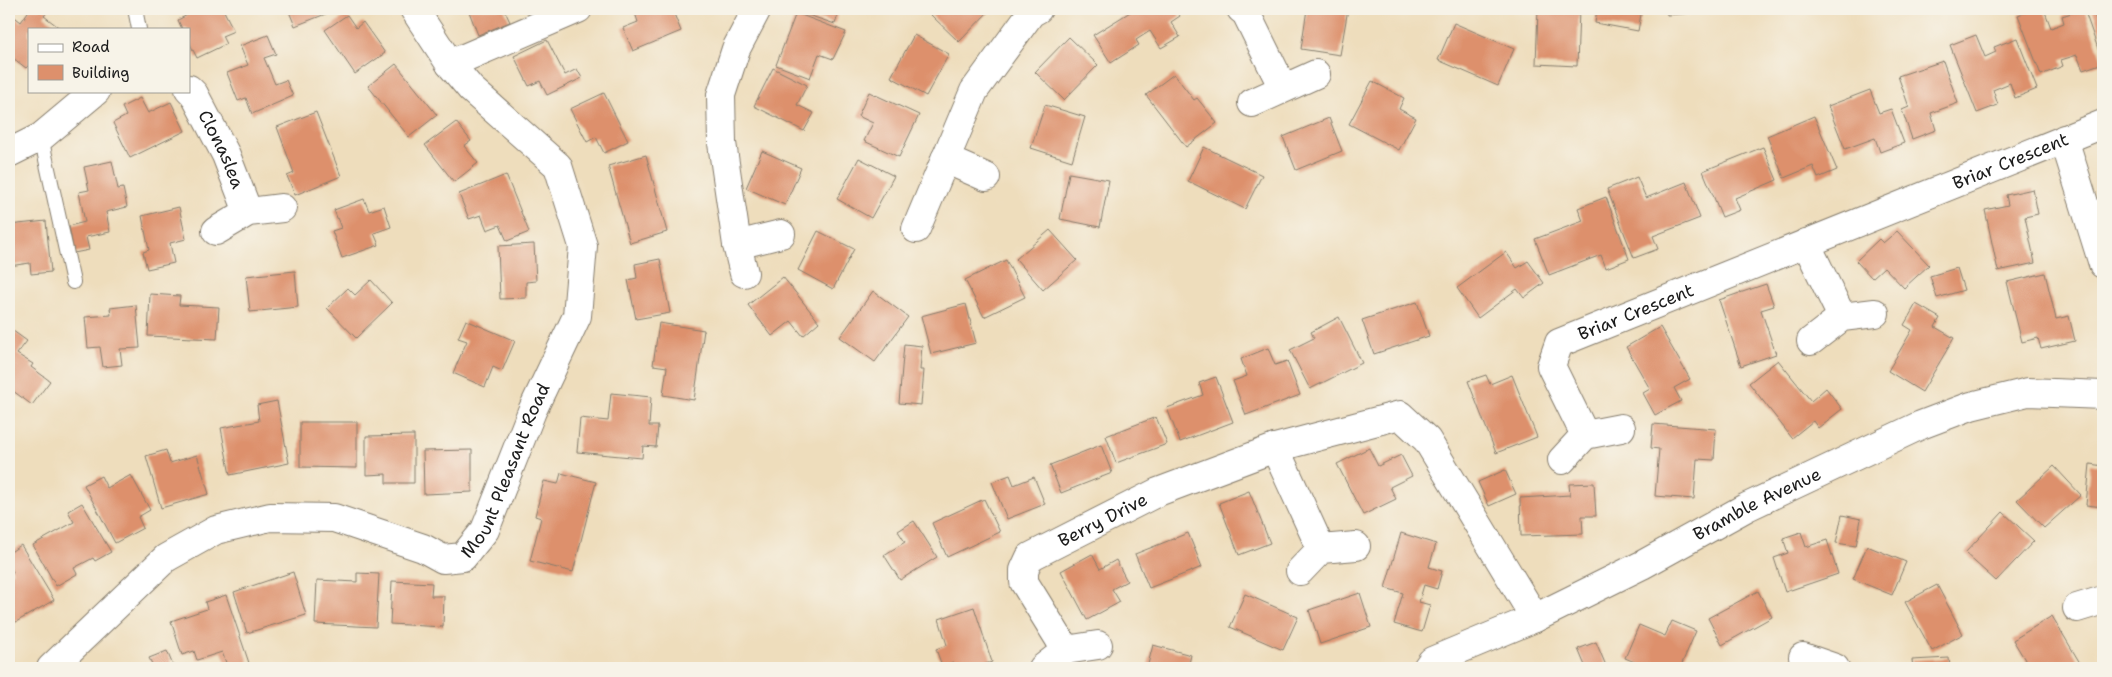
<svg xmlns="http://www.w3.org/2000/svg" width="2112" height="677" font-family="'Shantell Sans',sans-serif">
<rect width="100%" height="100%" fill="#f7f3e8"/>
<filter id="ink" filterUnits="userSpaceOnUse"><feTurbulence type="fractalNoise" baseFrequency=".02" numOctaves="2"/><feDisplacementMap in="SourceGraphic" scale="10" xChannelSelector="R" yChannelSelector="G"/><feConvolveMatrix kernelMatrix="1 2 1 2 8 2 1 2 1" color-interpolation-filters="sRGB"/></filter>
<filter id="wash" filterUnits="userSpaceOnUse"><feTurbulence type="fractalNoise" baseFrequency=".0096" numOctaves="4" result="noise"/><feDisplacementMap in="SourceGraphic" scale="20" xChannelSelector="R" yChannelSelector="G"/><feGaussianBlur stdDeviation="1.12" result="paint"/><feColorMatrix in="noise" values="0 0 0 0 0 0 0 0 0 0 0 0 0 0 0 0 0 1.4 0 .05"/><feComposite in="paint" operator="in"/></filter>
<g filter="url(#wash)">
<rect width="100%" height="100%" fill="#eeddbc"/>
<g id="blocks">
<g fill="#dd906c">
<path d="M30 9H44L48 11 44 16 61 29H29V65L26 68 9 55V39L11 35 9 33V16L11 14 21 22Z"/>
<path d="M186 9H223L234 31 222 36 226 44 197 58 189 42V29H182L178 20 189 14Z"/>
<path d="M288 9H326L328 13 295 26Z"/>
<path d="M468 9H504L510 22 478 35Z"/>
<path d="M645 9H672L681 31 633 51 623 28 638 22 635 13Z"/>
<path d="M800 9H840L835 24 799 12Z"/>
<path d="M936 9H991L959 42 931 15Z"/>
<path d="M1135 9H1176L1180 16 1171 22 1180 37 1161 48 1150 31 1136 40 1139 45 1111 63 1093 35Z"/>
<path d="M1307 9H1348L1340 55 1301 49Z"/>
<path d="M1538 9 1579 10 1577 66 1536 64Z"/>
<path d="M1597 9H1642L1638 31 1595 23Z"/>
<path d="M1666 9H1695V13L1667 15Z"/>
<path d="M2035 9H2044L2051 28 2064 23 2062 16 2084 9 2103 63 2083 70 2077 55 2061 60 2063 66 2041 75 2018 15Z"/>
<path d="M2092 9H2103V36Z"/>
<path d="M796 13 846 32 833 59 819 54 810 78 776 65Z"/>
<path d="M347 15 356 28 363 22 385 53 355 74 325 30Z"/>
<path d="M1454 23 1514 49 1498 86 1438 60Z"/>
<path d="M268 35 276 54 264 58 275 84 286 80 293 96 252 114 246 98 238 101 227 73 248 65 240 46Z"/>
<path d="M914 35 949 54 926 96 891 77Z"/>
<path d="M1976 35 1985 57 1996 52 1994 47 2017 38 2037 89 2015 98 2010 83 1993 90 1998 105 1977 113 1950 45Z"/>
<path d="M1069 37 1098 65 1064 100 1035 72Z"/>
<path d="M547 40 565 75 577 69 582 78 547 95 540 81 529 86 514 56Z"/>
<path d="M1943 61 1958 103 1931 113 1936 130 1912 139 1902 110 1909 107 1898 76Z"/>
<path d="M396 64 437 115 409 137 368 86Z"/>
<path d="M773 68 807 85 797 105 814 113 804 131 754 106Z"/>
<path d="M1174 74 1194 100 1197 98 1217 123 1186 147 1146 95Z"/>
<path d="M1372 81 1404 98 1399 109 1416 118 1399 150 1349 124Z"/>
<path d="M1870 90 1879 113 1891 109 1904 143 1880 152 1875 138 1845 149 1828 106Z"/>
<path d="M869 92 919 115 899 157 864 141 873 123 858 116Z"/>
<path d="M604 93 628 141 604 153 596 137 587 142 570 109Z"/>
<path d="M140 98 148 113 171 102 185 131 130 158 113 123 126 116 122 107Z"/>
<path d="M1045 105 1085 117 1072 161 1031 148Z"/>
<path d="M316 112 341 176 295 195 287 176 294 173 277 127Z"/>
<path d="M1814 116 1837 170 1818 178 1813 166 1784 178 1767 136Z"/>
<path d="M1329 118 1342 151 1296 170 1283 137Z"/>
<path d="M456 122 471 141 464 146 478 163 454 182 425 145Z"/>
<path d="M1204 147 1262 175 1245 209 1188 181Z"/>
<path d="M1763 147 1777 180 1735 198 1740 210 1722 217 1703 171Z"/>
<path d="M762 151 801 168 785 205 746 188Z"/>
<path d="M646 155 667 232 630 243 608 166Z"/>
<path d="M859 158 894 176 871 218 837 199Z"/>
<path d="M112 161 118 189 123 188 127 207 106 212 110 232 86 237 89 250 74 253 69 226 85 222 79 192 89 190 84 167Z"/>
<path d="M1069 173 1109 180 1100 227 1060 219Z"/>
<path d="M506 175 529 232 507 241 500 225 487 230 481 215 469 219 459 194Z"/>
<path d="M1637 177 1646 198 1686 182 1700 218 1653 236 1658 249 1634 258 1607 189Z"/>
<path d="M2033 189 2038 214 2025 217 2035 263 1998 271 1985 210 2008 205 2006 195Z"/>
<path d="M1606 197 1629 259 1606 268 1601 255 1549 275 1535 239 1583 221 1578 208Z"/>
<path d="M364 199 369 211 384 206 391 227 374 233 379 245 342 258 332 231 341 228 334 210Z"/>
<path d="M179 207 186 239 170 243 174 263 147 269 143 252 149 250 142 216Z"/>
<path d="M46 221 51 272 31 274 30 263 9 266V225Z"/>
<path d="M1050 230 1077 260 1043 290 1016 259Z"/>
<path d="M818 231 854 249 833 289 798 270Z"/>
<path d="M1897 231 1929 265 1904 288 1884 267 1872 278 1856 261 1879 239 1883 243Z"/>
<path d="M534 244 536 281 526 282V298L500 299 498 246Z"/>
<path d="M1506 252 1517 268 1528 261 1544 283 1524 298 1517 289 1478 318 1457 288Z"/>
<path d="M660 259 670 313 636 319 628 280 637 278 635 264Z"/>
<path d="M1006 260 1025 297 984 317 965 280Z"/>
<path d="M1957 268 1964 290 1937 298 1930 276Z"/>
<path d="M295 271 298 307 250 312 246 276Z"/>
<path d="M2045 273 2056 319 2069 316 2075 341 2041 349 2038 338 2022 342 2007 282Z"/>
<path d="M783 277 819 322 803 336 791 321 772 336 748 305Z"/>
<path d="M371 280 392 303 356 338 327 308 348 288 355 295Z"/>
<path d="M1766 284 1774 306 1761 310 1776 354 1741 366 1719 300Z"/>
<path d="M873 291 908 317 875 362 840 337Z"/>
<path d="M150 294 180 296 179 305 219 307 217 339 148 336Z"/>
<path d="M1417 302 1429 336 1374 354 1362 320Z"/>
<path d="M966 304 976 343 931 354 921 316Z"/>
<path d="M1916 304 1940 318 1935 327 1954 338 1922 392 1888 371 1912 330 1904 325Z"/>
<path d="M136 305 140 348 120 349 122 365 103 367 100 347 88 348 85 317 111 315 110 308Z"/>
<path d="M1339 317 1362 363 1310 389 1290 350 1314 338 1311 332Z"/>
<path d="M466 320 515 341 502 371 493 367 485 387 453 373 467 341 458 338Z"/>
<path d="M659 323 704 330 694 400 663 395 667 367 653 365Z"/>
<path d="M1660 327 1690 379 1674 388 1681 401 1655 415 1643 393 1650 389 1626 347Z"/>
<path d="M9 328 27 341 17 354 33 364 31 367 50 381 32 405 9 388Z"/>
<path d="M904 344 922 346 920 370H924L921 405 899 403Z"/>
<path d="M1268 348 1275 365 1287 361 1300 395 1246 415 1233 381 1247 376 1241 359Z"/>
<path d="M1778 360 1811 401 1826 388 1842 409 1818 428 1813 421 1792 438 1749 383Z"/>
<path d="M1486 375 1490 384 1512 375 1537 437 1496 453 1468 381Z"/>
<path d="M1216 377 1233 422 1180 442 1167 408 1203 395 1199 383Z"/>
<path d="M611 393 651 397 649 426H658L656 447 643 446 642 458 577 452 580 418 608 421Z"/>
<path d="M277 401 289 463 230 475 221 428 259 421 257 405Z"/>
<path d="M1156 417 1167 444 1116 463 1106 436Z"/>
<path d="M300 422H357V468L300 467Z"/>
<path d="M1653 424 1716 429 1714 460 1697 459 1694 499 1655 496 1659 449 1651 448Z"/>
<path d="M414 435V483H386V474L366 475V436Z"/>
<path d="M1101 445 1112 473 1061 493 1050 465Z"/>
<path d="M1369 448 1378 466 1401 455 1412 476 1390 487 1396 499 1363 515 1337 464Z"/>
<path d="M166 450 170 463 197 455 209 494 161 508 146 456Z"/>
<path d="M472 450V492L424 494 423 451Z"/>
<path d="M2090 464 2103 466V507L2086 505Z"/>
<path d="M2054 466 2081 495 2044 528 2017 500Z"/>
<path d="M1505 470 1516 494 1489 506 1478 482Z"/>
<path d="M561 473 596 482 573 572 530 561 541 518 535 516 544 481 558 484Z"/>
<path d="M131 475 150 510 138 517 143 528 115 543 84 485 101 476 107 488Z"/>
<path d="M1010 475 1014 485 1034 477 1045 504 1007 519 992 482Z"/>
<path d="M1594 483 1596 516H1582L1583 534 1521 536 1520 498 1570 495 1569 484Z"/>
<path d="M1249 491 1270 543 1239 555 1219 503Z"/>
<path d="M984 499 1000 532 947 557 932 523Z"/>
<path d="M82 503 111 552 95 561 93 558 74 568 77 574 56 586 33 545 74 522 68 511Z"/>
<path d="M2003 512 2034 541 1996 581 1965 553Z"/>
<path d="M1842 515 1861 519 1856 546 1836 543Z"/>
<path d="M914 521 937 557 900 580 884 555 905 542 898 531Z"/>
<path d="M1801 532 1806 547 1827 540 1838 574 1785 592 1774 558 1788 553 1783 538Z"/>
<path d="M1188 533 1202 567 1149 588 1135 554Z"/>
<path d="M1401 533 1436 544 1429 567 1442 571 1437 589 1424 585 1419 602 1430 605 1422 632 1394 624 1403 593 1385 588Z"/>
<path d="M21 545 54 600 9 626V575L13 572 9 564V553Z"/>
<path d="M1867 546 1906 562 1892 595 1853 579Z"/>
<path d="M1092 554 1100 569 1116 560 1127 581 1112 589 1120 602 1087 620 1061 571Z"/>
<path d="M293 572 306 615 247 633 234 592Z"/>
<path d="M357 573 379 574 376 627 315 624 317 580 357 582Z"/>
<path d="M392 581 432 583 431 596H444L443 627 390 624Z"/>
<path d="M1937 585 1963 634 1932 651 1905 602Z"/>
<path d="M1758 591 1772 617 1722 645 1708 618Z"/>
<path d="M1360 593 1371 627 1320 644 1309 610Z"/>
<path d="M1245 594 1298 617 1283 650 1230 627Z"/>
<path d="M226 595 249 663 228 668 222 652 197 660 194 651 182 655 171 621 207 609 205 602Z"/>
<path d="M974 607 992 662 973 668H956L953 662 942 666 936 649 947 645 939 619Z"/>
<path d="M2052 616 2083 668H2030L2013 640Z"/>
<path d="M1672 621 1696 631 1680 668H1649L1625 658 1639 625 1665 636Z"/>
<path d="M1596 642 1607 668H1586L1578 649Z"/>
<path d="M1153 645 1191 655 1188 668H1147Z"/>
<path d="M167 651 174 668H141L152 664 149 658Z"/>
<path d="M1949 658 1950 668H1913L1912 660Z"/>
</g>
</g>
</g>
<g filter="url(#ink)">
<use href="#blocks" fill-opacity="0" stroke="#857c6c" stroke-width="1"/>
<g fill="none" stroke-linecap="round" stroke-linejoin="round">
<g stroke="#857c6c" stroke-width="16">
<g id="service">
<path d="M135 9 139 29"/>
<path d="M41 137 73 282"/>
</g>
</g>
<g stroke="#857c6c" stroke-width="30">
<g id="minor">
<path d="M1241 9 1246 13 1283 88"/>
<path d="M450 64 578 9"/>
<path id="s1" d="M189 89 194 94 226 155 248 212"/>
<path d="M1252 103 1316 74"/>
<path d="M2064 139 2103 264"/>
<path d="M9 153 41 137 96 91"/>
<path d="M945 159 986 177"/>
<path d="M916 229 974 91 1031 13 1038 9"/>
<path d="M216 231 248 212 282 208"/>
<path d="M1806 243 1842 317"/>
<path d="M737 245 781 234"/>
<path d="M744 273 737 245 722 143 721 95 736 49 757 9"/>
<path d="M1811 341 1842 317 1875 313"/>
<path id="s2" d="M1585 435 1551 366 1559 343 2103 124"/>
<path d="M1275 448 1321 549"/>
<path d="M1562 460 1585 435 1621 428"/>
<path d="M1300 571 1321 549 1356 546"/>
<path d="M2077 608 2103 600"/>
<path id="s3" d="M1066 650 1024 582V570L1030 557 1158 492 1275 448 1400 415 1427 440 1535 618"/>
<path d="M1803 657 1835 668"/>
<path id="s4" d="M51 668 166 558 216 530 270 517 334 518 423 548 443 559 463 557 485 530 532 411 577 316 583 246 558 166 471 89 450 64 414 9"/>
<path d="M1043 668 1066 650 1098 645"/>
<path id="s5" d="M1427 668 1432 661 1535 618 1642 565 1747 507 1921 425 1971 406 2028 392 2103 395"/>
</g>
</g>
<use href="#service" stroke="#fff" stroke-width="14"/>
<use href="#minor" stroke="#fff" stroke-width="28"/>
</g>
</g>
<g text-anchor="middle" stroke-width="4" stroke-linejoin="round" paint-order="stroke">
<g font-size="18" fill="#1c1c1c" stroke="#f7f3e8">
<text dy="6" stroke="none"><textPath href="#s1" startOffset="69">Clonaslea</textPath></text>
<text dy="6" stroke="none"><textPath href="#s2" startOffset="588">Briar Crescent</textPath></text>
<text dy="6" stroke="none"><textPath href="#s2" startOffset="184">Briar Crescent</textPath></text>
<text dy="6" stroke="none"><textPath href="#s4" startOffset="570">Mount Pleasant Road</textPath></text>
<text dy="6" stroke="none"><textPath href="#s5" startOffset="370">Bramble Avenue</textPath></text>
<text dy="6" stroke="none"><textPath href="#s3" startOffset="188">Berry Drive</textPath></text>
</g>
</g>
<rect width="2112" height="677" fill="none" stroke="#f7f3e8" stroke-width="30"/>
<rect x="28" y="28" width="162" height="65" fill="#f7f3e8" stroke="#9f9d96"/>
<rect x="38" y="44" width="25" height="8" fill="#ffffff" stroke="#9f9d96"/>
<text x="72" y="52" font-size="15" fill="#1c1c1c">Road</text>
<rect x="38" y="65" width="25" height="15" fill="#dd906c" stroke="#9f9d96"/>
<text x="72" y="78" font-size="15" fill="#1c1c1c">Building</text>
</svg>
